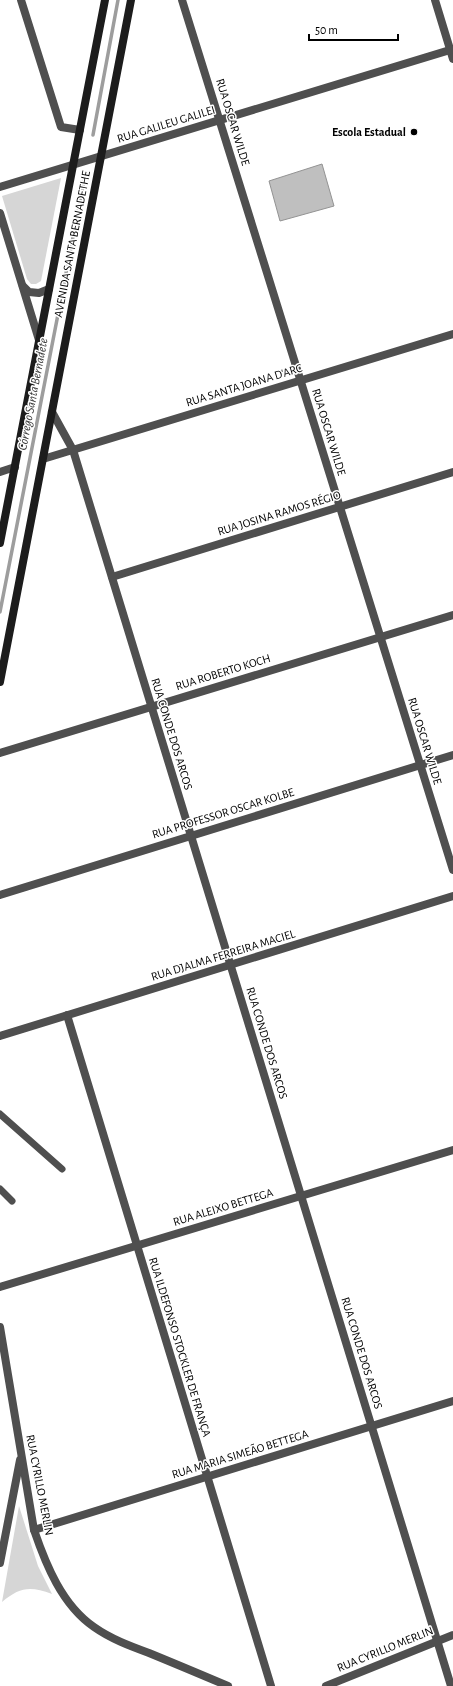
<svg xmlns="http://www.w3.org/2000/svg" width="453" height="1686" font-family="'Alegreya Sans',sans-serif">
<rect width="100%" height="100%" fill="#fff"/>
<g fill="#d6d6d6">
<path d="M61 178 41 281 36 284H31L27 279 2 196Z"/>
<path d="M19 1506 38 1566 52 1594C30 1586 20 1587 2 1602Z"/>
</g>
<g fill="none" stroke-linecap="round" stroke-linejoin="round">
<g stroke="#9d9d9d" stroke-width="3.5">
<path d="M93 135 118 0"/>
<path d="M0 612 84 181"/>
</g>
</g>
<path fill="#bfbfbf" stroke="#939393" d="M322 164 334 206 280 221 269 181Z"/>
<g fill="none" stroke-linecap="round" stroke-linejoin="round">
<g stroke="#4f4f4f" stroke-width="7">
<path d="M0 1114 62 1169"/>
<path d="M0 1189 12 1201"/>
</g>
<g stroke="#4f4f4f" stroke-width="8">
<path d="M21 0 61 127 80 130"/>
<path d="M182 0 453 870"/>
<path d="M435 0 453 59"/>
<path d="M0 187 453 49"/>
<path d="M0 213 39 340"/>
<path d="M23 286 29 292 39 293 49 289"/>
<path d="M52 412 73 450 451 1686"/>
<path d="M43 459 453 334"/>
<path d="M0 472 15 467"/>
<path d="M112 577 453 472"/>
<path d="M0 753 453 615"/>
<path d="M0 895 453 755"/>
<path d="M67 1015 271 1686"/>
<path d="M0 1036 453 896"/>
<path d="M0 1287 453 1150"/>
<path d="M0 1327 34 1530C46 1565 62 1605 94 1627 111 1639 130 1646 149 1653 176 1664 202 1675 228 1686"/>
<path d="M34 1530 453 1401"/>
<path d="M0 1563 20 1460"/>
<path d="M326 1686 453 1635"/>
</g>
<g stroke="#1c1c1c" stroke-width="8">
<path d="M0 543 105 0"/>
<path d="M0 682 131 0"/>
</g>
</g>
<circle fill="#000" stroke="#fff" stroke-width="1.5" cx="414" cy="132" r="4"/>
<g text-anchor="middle" stroke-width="3" stroke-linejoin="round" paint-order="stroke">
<g font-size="12" fill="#000" stroke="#fff">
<text transform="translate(233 122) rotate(73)" y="4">RUA OSCAR WILDE</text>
<text transform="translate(166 124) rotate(-17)" y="4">RUA GALILEU GALILEI</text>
<text transform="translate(72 244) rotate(-79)" y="4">AVENIDA SANTA BERNADETHE</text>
<text transform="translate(244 385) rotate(-17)" y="4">RUA SANTA JOANA D'ARC</text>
<text transform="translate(329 432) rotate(73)" y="4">RUA OSCAR WILDE</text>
<text transform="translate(279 513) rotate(-17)" y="4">RUA JOSINA RAMOS RÉGIO</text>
<text transform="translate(223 672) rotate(-17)" y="4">RUA ROBERTO KOCH</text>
<text transform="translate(172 734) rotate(73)" y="4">RUA CONDE DOS ARCOS</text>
<text transform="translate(425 741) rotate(73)" y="4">RUA OSCAR WILDE</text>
<text transform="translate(223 813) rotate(-17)" y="4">RUA PROFESSOR OSCAR KOLBE</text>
<text transform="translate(223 955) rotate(-17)" y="4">RUA DJALMA FERREIRA MACIEL</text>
<text transform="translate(267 1043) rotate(73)" y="4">RUA CONDE DOS ARCOS</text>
<text transform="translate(223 1207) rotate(-17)" y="4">RUA ALEIXO BETTEGA</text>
<text transform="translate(180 1347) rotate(73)" y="4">RUA ILDEFONSO STOCKLER DE FRANÇA</text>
<text transform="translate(362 1353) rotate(73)" y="4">RUA CONDE DOS ARCOS</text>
<text transform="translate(240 1454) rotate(-17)" y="4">RUA MARIA SIMEÃO BETTEGA</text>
<text transform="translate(40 1485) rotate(79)" y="4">RUA CYRILLO MERLIN</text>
<text transform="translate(385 1649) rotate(-22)" y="4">RUA CYRILLO MERLIN</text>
</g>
<g font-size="12" font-weight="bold" fill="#000" stroke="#fff" text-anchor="end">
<text x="406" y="136">Escola Estadual</text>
</g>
<g font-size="13" font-style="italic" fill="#3e3e3e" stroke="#fff">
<text transform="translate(32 394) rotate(-79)" y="5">Córrego Santa Bernadete</text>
</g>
</g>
<path d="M309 34v6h89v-6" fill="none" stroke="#000000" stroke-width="2"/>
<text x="315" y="34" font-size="12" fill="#000000" stroke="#ffffff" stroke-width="3" paint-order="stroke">50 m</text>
</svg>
